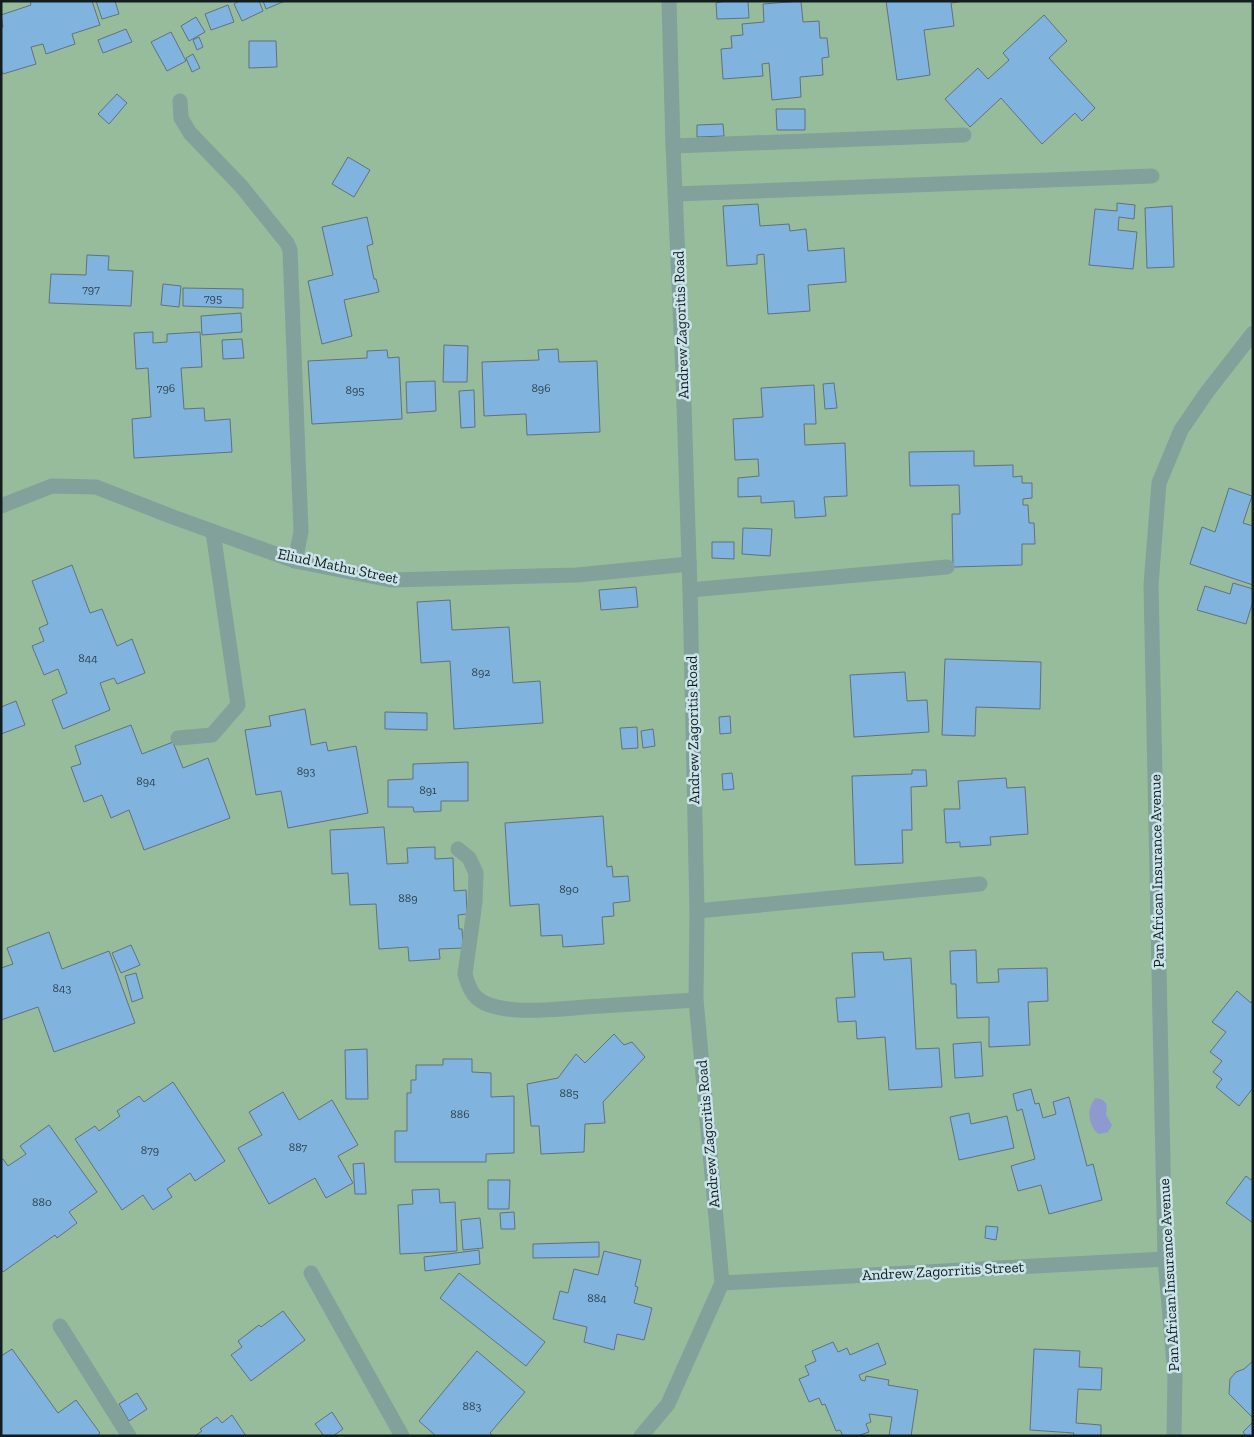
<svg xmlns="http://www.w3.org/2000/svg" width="1254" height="1437" font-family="'Zilla Slab',serif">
<rect width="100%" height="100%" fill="#cbe4ea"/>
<rect fill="#96bc9b" x="1" y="1" width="1252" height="1435"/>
<path fill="#8e99d0" d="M1095 1098C1107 1099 1108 1106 1106 1115L1112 1125 1108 1132 1099 1134 1095 1131C1088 1120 1087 1109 1095 1098Z"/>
<g fill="#80b4de" stroke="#61717e">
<path d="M30 1H92L100 25 72 34 75 44 46 54 43 44 31 47 36 64 3 74 1 69V27H3L1 15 31 5Z"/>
<path d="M96 1H115L119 14 102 19Z"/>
<path d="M239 1H259L263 11 242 21 234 4Z"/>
<path d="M263 1H285L266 9Z"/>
<path d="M725 1H748L749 18 717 19 716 3Z"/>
<path d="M801 1 803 22 819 21 820 38H827L829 57 822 58 823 75 800 77 801 97 772 100 769 63 762 64 763 76 723 79 721 49 732 48 731 36 743 35 742 24 764 22 763 4Z"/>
<path d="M886 1H964L951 3 954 26 924 30 930 75 897 80Z"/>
<path d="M228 5 234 22 211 30 205 14Z"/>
<path d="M1044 15 1067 41 1049 58 1095 108 1082 121 1075 113 1042 144 1001 98 970 127 945 99 978 68 988 79 1009 60 1003 53Z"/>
<path d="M196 17 205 32 189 41 181 26Z"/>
<path d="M126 29 132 42 103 53 98 40Z"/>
<path d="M171 32 186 61 167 71 151 42Z"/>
<path d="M199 37 203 47 197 50 193 40Z"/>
<path d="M249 41H276L277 67 249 68Z"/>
<path d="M193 54 200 68 192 72 186 58Z"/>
<path d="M117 94 127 103 109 124 98 114Z"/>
<path d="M776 109H805V130H777Z"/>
<path d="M723 124 724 136 697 137V125Z"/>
<path d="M348 157 370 170 354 197 332 184Z"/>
<path d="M1117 203 1135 205 1134 219 1119 217 1118 230 1137 232 1133 269 1089 265 1095 209 1117 211Z"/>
<path d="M758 204 760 226 789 224 790 231 806 229 808 251 844 248 846 282 808 285 810 311 768 314 764 254 757 255V264L727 266 723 206Z"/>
<path d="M1172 206 1174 267 1147 268 1145 208Z"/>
<path d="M367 217 373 244 367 246 374 279H376L379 292 344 300 352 336 322 344 308 281 333 275 322 227Z"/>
<path d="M87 255 109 256 108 270 133 271 131 306 49 303 51 274 86 275Z"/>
<path d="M163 284 181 286 179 307 161 305Z"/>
<path d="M183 288 243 289V308L183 306Z"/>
<path d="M241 313 242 332 202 335 201 316Z"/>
<path d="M153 332V343L167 342V334L200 332 202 367 181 368 184 409 204 408 205 421 230 419 232 452 134 458 132 419 151 417 148 368 136 369 134 333Z"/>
<path d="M242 339 244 358 223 359 222 340Z"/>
<path d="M444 345 468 346 467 382H443Z"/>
<path d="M558 349 559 362 597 361 600 432 527 435 526 414 484 416 482 362 539 360 538 350Z"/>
<path d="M387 350 388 358 399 357 402 419 312 424 308 361 367 358V351Z"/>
<path d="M435 381 436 411 407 413 406 382Z"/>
<path d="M834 383 837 408 825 409 823 384Z"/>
<path d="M814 385 816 424H804L805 445 845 443 847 496 824 497 826 516 795 518 794 501 761 503V496L738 497V478L759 476 758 459 735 460 733 419 763 417 761 388Z"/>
<path d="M474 390 475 427 461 428 459 391Z"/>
<path d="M974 451V466L1013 465V477L1022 476V483H1032V498L1023 499V505H1028L1029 523H1034L1035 544H1022V565L953 567 952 514H960L959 485 910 486 909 452Z"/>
<path d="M1229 488 1252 496 1243 523 1253 526V585L1190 564 1202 527 1215 532Z"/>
<path d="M743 528 772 529 770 556 742 554Z"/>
<path d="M712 542H734V559L712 558Z"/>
<path d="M72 565 90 613 102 609 117 646 132 639 145 673 117 684 114 678 100 683 110 710 63 729 52 700 67 693 58 669 44 675 32 646 44 641 39 628 48 624 32 581Z"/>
<path d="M1233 583 1253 589V601L1246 624 1197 610 1205 586 1230 594Z"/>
<path d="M636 587 638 607 601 610 599 590Z"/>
<path d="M450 600 452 630 509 627 513 683 540 681 543 723 454 729 450 661 421 663 417 602Z"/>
<path d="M945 659 1041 662 1040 709 976 707 975 736 942 735Z"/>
<path d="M905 672 907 701 927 700 929 732 854 737 850 675Z"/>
<path d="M16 701 25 725 1 734V707Z"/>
<path d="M305 709 311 745 326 742 328 751 356 746 368 813 288 828 281 791 256 795 245 730 271 726 269 716Z"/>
<path d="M385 712 427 713V730L385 729Z"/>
<path d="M730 716 731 733 720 734 719 717Z"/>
<path d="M131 725 142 754 173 742 183 768 208 758 230 818 144 850 129 810 111 818 102 795 84 802 71 767 81 764 75 746Z"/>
<path d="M637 727 638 748 622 749 620 728Z"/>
<path d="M653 729 655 746 643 748 641 731Z"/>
<path d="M468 762V801H441V811L414 812 413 807H388V780L413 779V764Z"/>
<path d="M912 770H926L927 786 911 787 912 830H902L903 863 855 865 852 776 912 774Z"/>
<path d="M732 773 734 789 723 790 722 774Z"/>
<path d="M1006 778 1007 788 1025 787 1028 834 990 837 991 845 960 847V842L946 843 944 809H960L958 781Z"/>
<path d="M603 816 607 867 612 866 613 877 628 876 630 901 613 903 614 916 602 917 604 944 563 947 562 935 541 936 539 904 510 906 505 823Z"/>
<path d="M384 827 387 864 408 863 407 848 435 847V859L453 858 454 891 466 890 467 914 458 915 459 929H462L463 948 439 949 440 959 409 961 408 947 379 949 376 904 350 905 348 873 332 874 330 830Z"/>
<path d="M49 932 62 969 109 951 135 1023 54 1052 38 1007 1 1020V968L13 964 7 948Z"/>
<path d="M131 945 140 965 121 973 112 953Z"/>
<path d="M976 950 977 983 999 982 998 969 1047 968 1048 1001 1028 1002 1030 1045 989 1047V1017L957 1018 956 984H951L950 951Z"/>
<path d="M883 952 884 960 911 958 916 1049 939 1048 942 1087 889 1090 885 1037 857 1039 856 1021 838 1022 836 998 855 997 852 953Z"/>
<path d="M136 973 143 998 132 1002 125 976Z"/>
<path d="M1237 991 1251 1003 1253 1000V1088L1239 1106 1216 1087 1222 1079 1213 1072 1222 1061 1210 1052 1226 1032 1212 1022Z"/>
<path d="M614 1034 624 1045 632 1042 645 1057 603 1102 605 1123 585 1124 584 1152 541 1154 539 1126H531L527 1084 558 1078 576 1054 585 1063Z"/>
<path d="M981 1042 983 1076 955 1078 953 1044Z"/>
<path d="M367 1049 368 1099H346L345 1050Z"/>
<path d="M443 1059H472V1072L491 1073V1097L514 1096V1153L486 1154V1162H395V1131H407V1093H411V1080H416V1065H443Z"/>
<path d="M173 1082 225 1161 195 1181 190 1173 167 1189 172 1197 153 1210 143 1195 122 1210 75 1139 95 1126 99 1131 120 1116 117 1111 139 1096 144 1102Z"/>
<path d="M1031 1089 1035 1104 1039 1103 1043 1118 1056 1114 1053 1102 1069 1097 1087 1166 1093 1164 1102 1200 1049 1214 1041 1185 1018 1191 1011 1166 1035 1159 1022 1109 1017 1111 1013 1094Z"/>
<path d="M283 1092 299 1120 332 1100 358 1145 338 1156 353 1183 326 1198 315 1178 269 1204 238 1148 262 1135 249 1112Z"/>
<path d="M969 1113 971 1124 1007 1116 1014 1148 959 1160 950 1117Z"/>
<path d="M49 1125 97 1192 69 1212 77 1223 57 1238 55 1235 3 1272 1 1270V1160L3 1159 8 1166 26 1154 20 1146Z"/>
<path d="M364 1163 366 1194H355L353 1164Z"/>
<path d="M1246 1176 1251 1180 1253 1177V1223L1226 1203Z"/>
<path d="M488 1180H510L509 1209H488Z"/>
<path d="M439 1189 440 1203 455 1202 457 1251 400 1254 398 1205 413 1204 412 1190Z"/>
<path d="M514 1212 515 1229H501L500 1213Z"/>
<path d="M480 1218 483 1248 463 1250 461 1220Z"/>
<path d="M986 1226 998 1227 996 1240 985 1238Z"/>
<path d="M599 1242V1257L533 1258V1244Z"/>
<path d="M479 1250 480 1264 425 1271 424 1257Z"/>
<path d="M604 1251 641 1260 635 1286 638 1287 634 1303 652 1308 644 1340 617 1334 614 1350 584 1342 587 1327 553 1319 560 1291 568 1293 574 1269 598 1275Z"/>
<path d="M459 1273 545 1342 526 1366 440 1298Z"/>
<path d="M283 1311 305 1340 251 1381 231 1355 242 1347 238 1341 259 1325 261 1327Z"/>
<path d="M833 1342 838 1352 847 1348 850 1355 878 1343 886 1364 859 1375 861 1380 865 1381 866 1376 889 1380 888 1385 918 1390 911 1436H889L892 1417 869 1414 871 1422 866 1424 869 1432 857 1436H843L840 1430 836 1431 825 1404 822 1405 819 1398 809 1402 799 1379 809 1375 805 1366 816 1361 812 1351Z"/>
<path d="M12 1349 58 1413 76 1400 100 1433 97 1436H1V1356Z"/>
<path d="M1034 1349 1080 1351 1079 1367 1102 1368 1101 1390 1078 1389 1076 1423 1101 1425V1436H1073L1074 1433 1030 1430Z"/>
<path d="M477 1351 525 1392 490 1433 493 1436H436L419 1421Z"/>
<path d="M1253 1361V1418L1229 1394 1230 1379 1236 1372 1244 1369Z"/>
<path d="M137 1393 147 1409 129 1421 119 1404Z"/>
<path d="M332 1412 343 1429 333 1436H324L315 1424Z"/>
<path d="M232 1415 246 1436H195L202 1431 200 1429 217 1417 222 1423Z"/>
<path d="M1253 1422V1436H1246L1243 1432Z"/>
</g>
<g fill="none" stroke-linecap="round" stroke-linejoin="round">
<g stroke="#81a19a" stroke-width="15">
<path d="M180 101 181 118 190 133 241 186 287 243 290 250 301 532 295 561"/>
<path d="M673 146 964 135"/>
<path d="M675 194 1152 176"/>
<path d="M1 506 52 486 96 487 173 517 295 561 391 580 577 575 689 564"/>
<path d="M690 590 947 567"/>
<path d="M178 738 212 735 238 705 213 532"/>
<path d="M458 849 469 858 476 873 475 902 465 974C467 982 470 992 477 998 501 1019 570 1007 601 1006 633 1004 664 1002 696 1000"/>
<path d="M697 911 980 884"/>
<path d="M311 1273 402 1436"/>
<path d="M722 1283 1165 1259"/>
<path d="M60 1326 129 1436"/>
<path d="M641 1436 668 1404 722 1283 696 1000 697 911 690 590 683 375 673 146 669 1"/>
<path d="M1174 1436 1175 1376 1165 1259 1151 585 1159 483 1181 430 1207 392 1253 333"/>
</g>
</g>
<g text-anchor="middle" stroke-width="5" stroke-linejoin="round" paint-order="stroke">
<g font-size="12" fill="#2e434f">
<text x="91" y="293">797</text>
<text x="213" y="302">795</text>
<text x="166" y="392">796</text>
<text x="541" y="392">896</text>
<text x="355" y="394">895</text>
<text x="88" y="662">844</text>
<text x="481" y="676">892</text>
<text x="306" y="775">893</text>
<text x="146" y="785">894</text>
<text x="428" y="794">891</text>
<text x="569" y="893">890</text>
<text x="408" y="902">889</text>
<text x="62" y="992">843</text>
<text x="569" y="1097">885</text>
<text x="460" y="1118">886</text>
<text x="298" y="1151">887</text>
<text x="150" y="1154">879</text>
<text x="42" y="1206">880</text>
<text x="597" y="1302">884</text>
<text x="472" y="1410">883</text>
</g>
<g font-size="15" fill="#131d1f" stroke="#cbe4ea">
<text transform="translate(681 325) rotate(-92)" y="5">Andrew Zagoritis Road</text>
<text transform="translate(338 566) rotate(12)" y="5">Eliud Mathu Street</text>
<text transform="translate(693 730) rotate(-91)" y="5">Andrew Zagoritis Road</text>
<text transform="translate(1157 871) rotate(-91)" y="5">Pan African Insurance Avenue</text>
<text transform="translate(708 1134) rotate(-95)" y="5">Andrew Zagoritis Road</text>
<text transform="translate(943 1271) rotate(-3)" y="5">Andrew Zagorritis Street</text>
<text transform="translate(1169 1275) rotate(-93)" y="5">Pan African Insurance Avenue</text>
</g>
</g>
<rect width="1254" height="1437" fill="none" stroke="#131d1f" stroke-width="5"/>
</svg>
